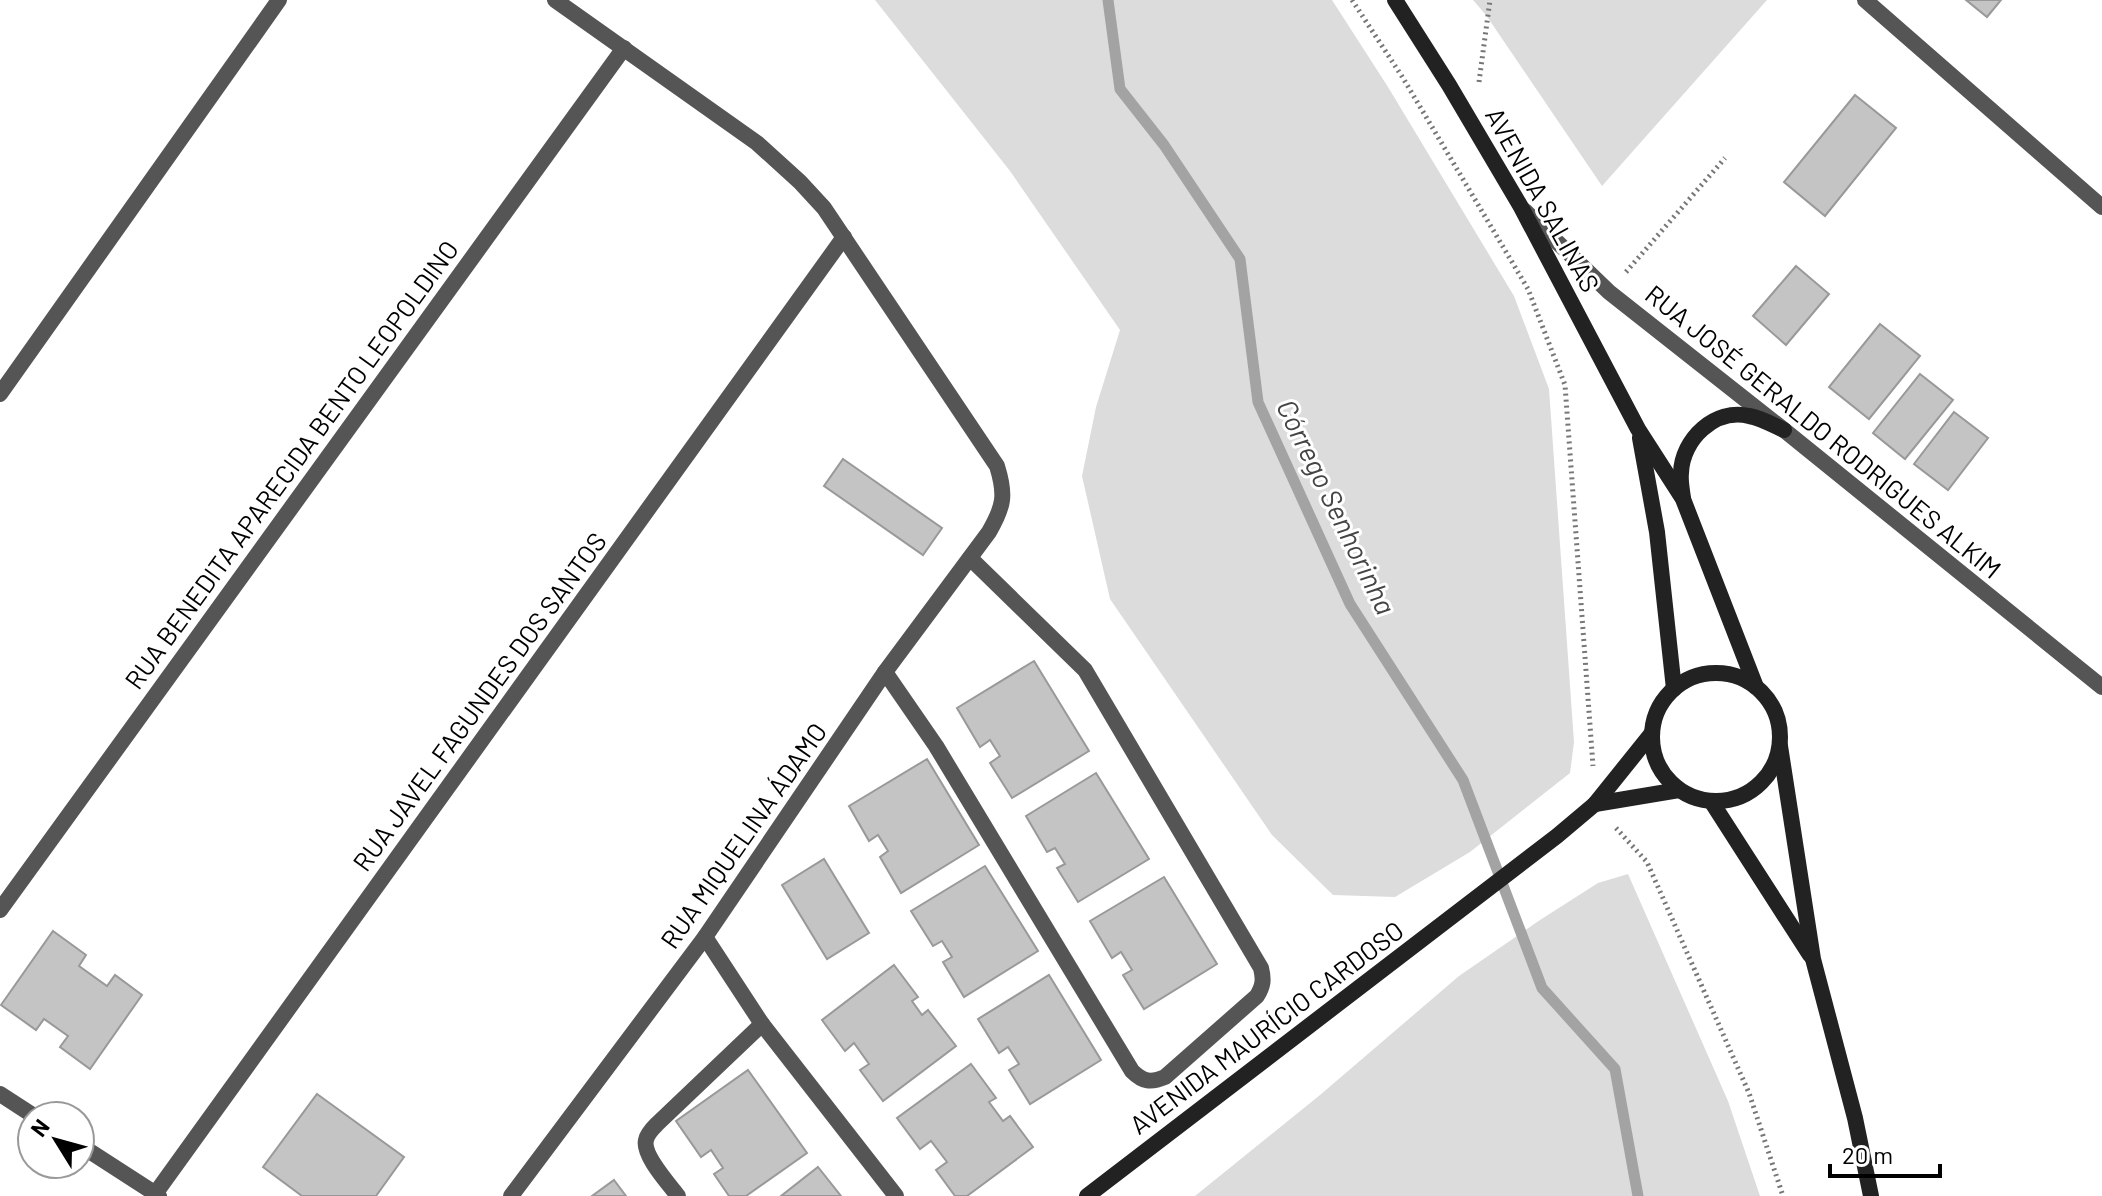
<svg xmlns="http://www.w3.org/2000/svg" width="2102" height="1196" font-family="Barlow,sans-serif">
<rect width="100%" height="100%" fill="#fff"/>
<g fill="#dcdcdc">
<path d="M875 0H1332L1388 87 1514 296 1549 389 1574 742 1570 773 1470 852 1395 897 1333 895 1272 835 1110 599 1082 476 1096 407 1120 330 1010 171Z"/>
<path d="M1473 0H1767L1602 186 1486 15Z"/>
<path d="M1628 874 1728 1101 1760 1196H1195L1320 1095 1459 976 1540 920 1598 883Z"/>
</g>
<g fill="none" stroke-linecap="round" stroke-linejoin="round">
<path stroke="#a3a3a3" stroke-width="11" d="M1108 0 1120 89 1164 145 1240 259 1258 402 1350 604 1463 780 1542 988 1615 1069 1638 1196"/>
</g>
<g fill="#c4c4c4" stroke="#999" stroke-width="2">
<path d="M1966 0H2001L1987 17Z"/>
<path d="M1855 95 1896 128 1825 216 1784 182Z"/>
<path d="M1796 266 1829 294 1786 345 1753 316Z"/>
<path d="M1880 324 1920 356 1869 419 1829 387Z"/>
<path d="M1920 374 1953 400 1905 459 1873 433Z"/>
<path d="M1954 412 1988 438 1948 490 1914 464Z"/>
<path d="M843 459 942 528 923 555 824 486Z"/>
<path d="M1034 661 1089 751 1012 798 990 763 1000 756 990 740 980 747 957 708Z"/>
<path d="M927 759 979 845 901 893 880 857 888 851 878 835 869 841 849 806Z"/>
<path d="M1096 773 1149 859 1078 902 1057 868 1065 864 1055 848 1047 852 1026 816Z"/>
<path d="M824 859 869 933 827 959 782 885Z"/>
<path d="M985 866 1038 951 964 997 943 962 952 957 942 941 933 946 911 911Z"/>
<path d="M1164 877 1217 964 1144 1009 1123 975 1132 970 1121 952 1112 958 1090 921Z"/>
<path d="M53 931 86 955 79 966 107 986 115 975 142 995 90 1069 60 1047 68 1036 44 1019 36 1030 1 1005Z"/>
<path d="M894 965 918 997 912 1001 922 1015 928 1010 956 1046 883 1101 860 1070 869 1064 854 1043 845 1051 822 1020Z"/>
<path d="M1049 975 1101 1060 1030 1104 1009 1070 1019 1064 1008 1047 999 1053 978 1019Z"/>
<path d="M971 1064 996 1098 989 1102 1003 1121 1010 1116 1033 1147 967 1196H955L936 1170 947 1162 931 1141 920 1149 897 1118Z"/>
<path d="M748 1070 807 1153 746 1196H729L714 1174 723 1168 711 1150 701 1157 676 1121Z"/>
<path d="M317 1094 404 1157 376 1196H302L263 1167Z"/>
<path d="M818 1167 841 1196H781Z"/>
<path d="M614 1180 626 1196H592Z"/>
</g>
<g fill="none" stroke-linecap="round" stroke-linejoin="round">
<g stroke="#777" stroke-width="5" stroke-dasharray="2 4" stroke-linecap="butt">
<path d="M1352 0 1403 78 1528 289 1565 385 1593 766"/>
<path d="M1479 82 1490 0"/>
<path d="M1626 272 1725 158"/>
<path d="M1616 828 1647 862 1749 1093 1783 1196"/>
</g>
<g stroke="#555" stroke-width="16">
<path d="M1865 0 2102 207"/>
<path d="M1525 211 1609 292 1784 430 2102 687"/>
<path d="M0 394 279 0"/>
<path d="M885 672 936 746 1132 1071C1143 1082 1151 1083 1165 1077L1257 996C1263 986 1264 980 1261 968L1085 670 970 558"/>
<path d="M0 910 624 48"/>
<path d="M705 937 762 1024"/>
<path d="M0 1094 34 1116"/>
<path d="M80 1145 159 1196"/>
<path d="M155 1194 844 237"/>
<path d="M511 1196 705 937 885 672 989 532C1004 506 1006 495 997 466L824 208 800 182 757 143 555 0"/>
<path d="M678 1196C669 1184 642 1155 646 1140 647 1134 653 1128 657 1124L762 1024 896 1196"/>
</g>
<g stroke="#222" stroke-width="16">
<path d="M1395 0 1449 85 1521 207 1638 429 1683 499 1756 687"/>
<path d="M1640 438 1657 532 1674 689"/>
<path d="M1683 498C1682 490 1680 481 1681 473 1682 439 1715 408 1749 416 1761 418 1773 425 1784 430"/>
<circle cx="1716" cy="737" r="64"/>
<path d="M1780 746 1813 959 1855 1118 1871 1196"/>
<path d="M1711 801 1810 955"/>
<path d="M1595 804 1679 790"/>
<path d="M1087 1196 1557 836 1595 804 1652 733"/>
</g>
</g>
<g text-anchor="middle" stroke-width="6" stroke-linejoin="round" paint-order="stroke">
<g font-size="26" fill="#000" stroke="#fff">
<text transform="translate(1542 200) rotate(61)" y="9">AVENIDA SALINAS</text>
<text transform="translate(1823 432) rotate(39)" y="9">RUA JOSÉ GERALDO RODRIGUES ALKIM</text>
<text transform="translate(292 465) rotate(-54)" y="9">RUA BENEDITA APARECIDA BENTO LEOPOLDINO</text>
<text transform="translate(480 702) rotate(-54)" y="9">RUA JAVEL FAGUNDES DOS SANTOS</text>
<text transform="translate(744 836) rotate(-55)" y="9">RUA MIQUELINA ÁDAMO</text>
<text transform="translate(1267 1028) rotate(-37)" y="9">AVENIDA MAURÍCIO CARDOSO</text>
</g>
<g font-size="28" font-style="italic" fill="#444" stroke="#fff">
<text transform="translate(1336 507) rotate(64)" y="10">Córrego Senhorinha</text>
</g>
</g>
<g transform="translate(56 1140) rotate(307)"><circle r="38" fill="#ffffff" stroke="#999999" stroke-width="2"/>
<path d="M0-6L14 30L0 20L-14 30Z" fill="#000000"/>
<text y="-12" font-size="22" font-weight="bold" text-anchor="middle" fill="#000000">N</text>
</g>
<path d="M1830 1164v12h110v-12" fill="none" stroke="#000000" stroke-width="4"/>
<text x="1842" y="1164" font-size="24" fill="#000000" stroke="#ffffff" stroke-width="6" paint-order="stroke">20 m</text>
</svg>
